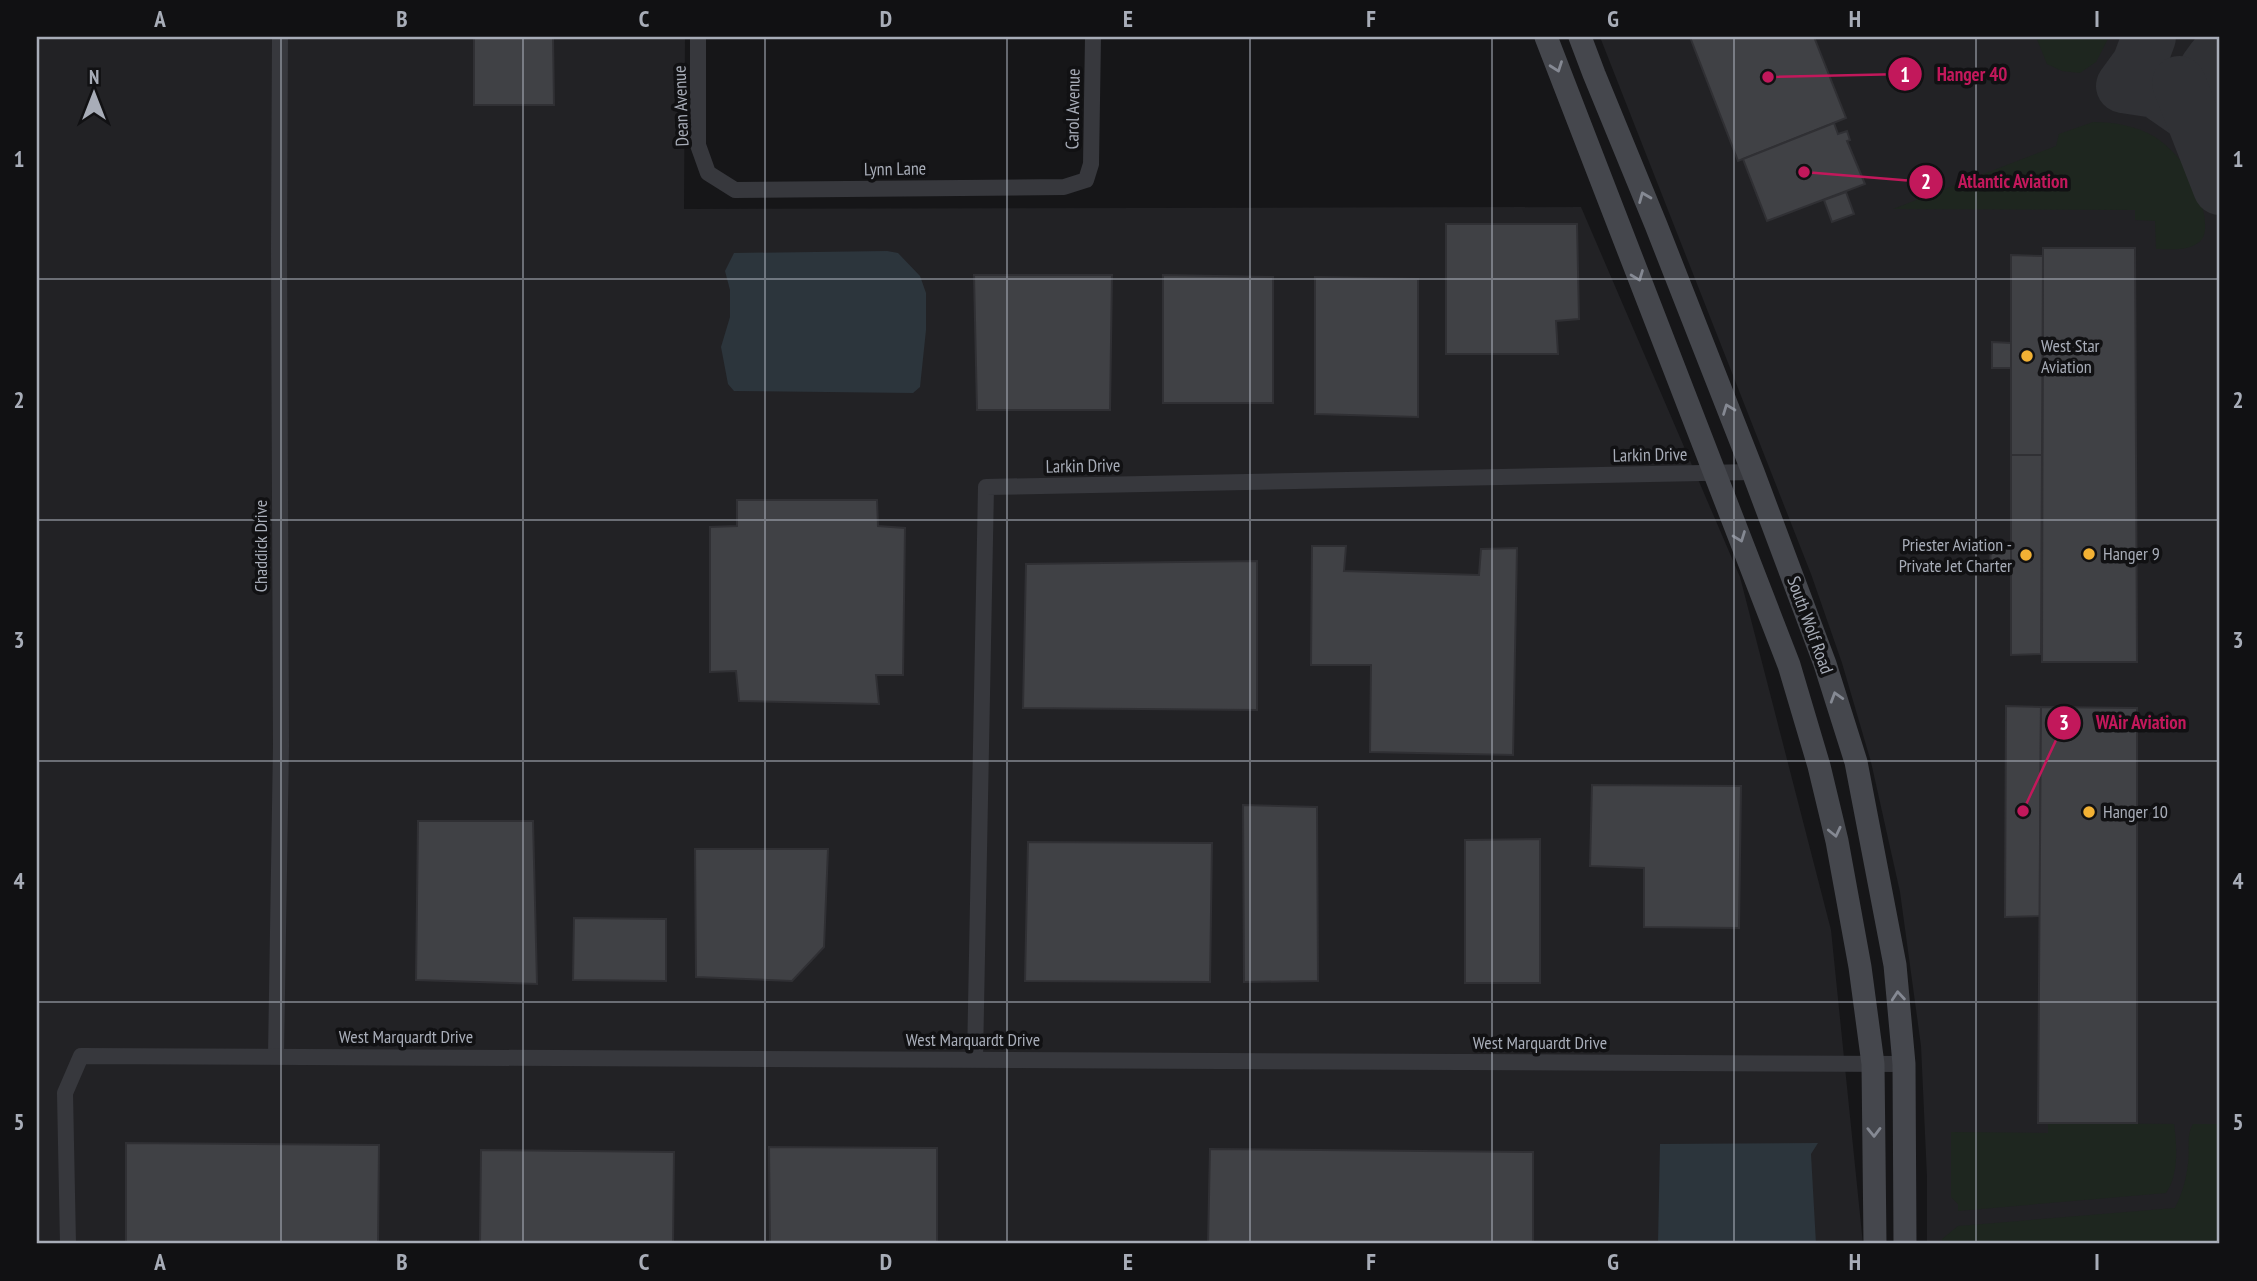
<svg xmlns="http://www.w3.org/2000/svg" width="2257" height="1281" font-family="'PT Sans Narrow',sans-serif">
<rect width="100%" height="100%" fill="#161618"/>
<g fill="#222225">
<path d="M37 37H685L684 209 1581 207 1740 577 1831 930 1863 1244H37Z"/>
<path d="M1600 37H2220V1244H1927V1177L1921 1046 1900 892 1871 762 1842 663 1811 574Z"/>
</g>
<g fill="#1e261f">
<path d="M2036 37H2109L2096 62 2080 73 2062 71 2047 64Z"/>
<path d="M2093 122C2114 122 2137 126 2155 137 2167 145 2178 156 2186 168 2196 181 2212 225 2202 239 2192 252 2170 249 2156 249L2155 221 2135 220V210L1893 209 2056 146 2059 134Z"/>
<path d="M2048 1123 2174 1124C2177 1145 2179 1175 2166 1193L1958 1211V1204L1951 1197V1132L2048 1133Z"/>
<path d="M2193 1124H2220V1244H1942V1239L1958 1226 2175 1208C2182 1194 2186 1180 2188 1164 2190 1150 2186 1135 2193 1124Z"/>
</g>
<g fill="#2c353c">
<path d="M887 251 898 253 920 276 926 293V330L920 387 913 393 734 391 728 384 721 347 730 317V290L725 271 734 253Z"/>
<path d="M1818 1143 1811 1154 1816 1244H1658L1660 1144Z"/>
</g>
<g fill="none" stroke-linecap="round" stroke-linejoin="round">
<g stroke="#303135" stroke-width="54">
<path d="M2149 37 2139 64 2123 86 2156 91 2192 116C2196 85 2199 75 2220 51"/>
<path d="M2179 83 2220 188"/>
</g>
</g>
<g fill="#404145" stroke="#303034" stroke-width="2">
<path d="M474 37H553L554 105H474Z"/>
<path d="M1690 37H1814L1846 118 1738 161Z"/>
<path d="M1834 123 1838 134 1847 131 1850 140 1847 141 1865 184 1767 221 1743 159Z"/>
<path d="M1846 192 1854 214 1832 222 1824 200Z"/>
<path d="M1446 224H1577L1579 319 1556 321 1558 354H1446Z"/>
<path d="M2043 248H2135L2137 662H2042Z"/>
<path d="M2011 255 2043 256 2042 455H2011Z"/>
<path d="M974 275H1112L1110 410H977Z"/>
<path d="M1163 275 1273 277V403H1163Z"/>
<path d="M1315 277 1418 279V417L1315 414Z"/>
<path d="M1992 342 2011 343V368H1992Z"/>
<path d="M2011 455H2042L2041 654 2011 655Z"/>
<path d="M737 500H877L878 526 905 528 903 675H876L879 704 739 701 736 671 710 672V527L737 526Z"/>
<path d="M1991 543H2011V568H1990Z"/>
<path d="M1312 546H1346L1344 571 1479 575 1481 549 1517 548 1513 755 1370 752 1371 665H1311Z"/>
<path d="M1257 561V710L1023 708 1026 564Z"/>
<path d="M2006 706 2041 707 2040 916 2005 917Z"/>
<path d="M2041 707 2137 708V1123H2038Z"/>
<path d="M1592 785 1741 786 1739 928 1644 927V868L1590 866Z"/>
<path d="M1243 805 1317 807 1318 981 1244 982Z"/>
<path d="M418 821H533L537 984 416 980Z"/>
<path d="M1540 839V983H1465V840Z"/>
<path d="M1028 842 1212 843 1210 982 1025 981Z"/>
<path d="M695 849H828L824 947 792 981 696 977Z"/>
<path d="M574 918 666 919V981L573 980Z"/>
<path d="M126 1143 379 1145 378 1244H126Z"/>
<path d="M769 1147 937 1148V1244H770Z"/>
<path d="M1210 1149 1533 1152V1244H1208Z"/>
<path d="M481 1150 674 1152 673 1244H480Z"/>
</g>
<g fill="none" stroke-linecap="round" stroke-linejoin="round">
<g stroke="#37383d" stroke-width="16">
<path d="M698 37V145L708 173 735 190 1064 187 1086 180 1091 164 1093 37"/>
<path d="M276 1056 281 746 279 248 280 37"/>
<path d="M975 1059 986 487 1753 472"/>
<path d="M68 1244 65 1093 81 1056 1904 1064"/>
</g>
<g stroke="#45474d" stroke-width="23">
<path d="M1546 37 1789 665 1819 766 1837 841 1860 967 1873 1064 1875 1244"/>
<path d="M1580 37 1594 74 1656 225 1753 472 1825 664 1856 762 1895 965 1904 1064 1905 1244"/>
</g>
</g>
<defs><path id="oneway-chevron" d="M-2-3.5L2.5 0L-2 3.5" fill="none" stroke-width="1.6" stroke-linecap="round" stroke-linejoin="round" transform="scale(1.75)"/></defs>
<g stroke="#858993">
<use href="#oneway-chevron" transform="translate(1557 67) rotate(70)"/>
<use href="#oneway-chevron" transform="translate(1644 197) rotate(-112)"/>
<use href="#oneway-chevron" transform="translate(1638 276) rotate(69)"/>
<use href="#oneway-chevron" transform="translate(1728 409) rotate(-111)"/>
<use href="#oneway-chevron" transform="translate(1740 537) rotate(69)"/>
<use href="#oneway-chevron" transform="translate(1836 697) rotate(-107)"/>
<use href="#oneway-chevron" transform="translate(1835 832) rotate(77)"/>
<use href="#oneway-chevron" transform="translate(1898 996) rotate(-95)"/>
<use href="#oneway-chevron" transform="translate(1874 1132) rotate(89)"/>
</g>
<path fill="none" stroke="#a8adb8" stroke-width="2" stroke-opacity="0.55" d="M281 37V1244M523 37V1244M765 37V1244M1007 37V1244M1250 37V1244M1492 37V1244M1734 37V1244M1976 37V1244M37 279H2220M37 520H2220M37 761H2220M37 1002H2220"/>
<g fill="#f2b134" stroke="#111113" stroke-width="2.5">
<circle cx="2027" cy="356" r="7"/>
<circle cx="2089" cy="554" r="7"/>
<circle cx="2026" cy="555" r="7"/>
<circle cx="2089" cy="812" r="7"/>
</g>
<g text-anchor="middle" stroke-width="7" stroke-linejoin="round" paint-order="stroke">
<g font-size="18" fill="#a8adb8" stroke="#111113">
<text transform="translate(681 106) rotate(-92)" y="6">Dean Avenue</text>
<text transform="translate(1073 109) rotate(-89)" y="6">Carol Avenue</text>
<text transform="translate(895 169) rotate(-1)" y="6">Lynn Lane</text>
<text transform="translate(1650 455) rotate(-1)" y="6">Larkin Drive</text>
<text transform="translate(1083 466) rotate(-1)" y="6">Larkin Drive</text>
<text transform="translate(261 546) rotate(-90)" y="6">Chaddick Drive</text>
<text transform="translate(1810 625) rotate(70)" y="6">South Wolf Road</text>
<text x="406" y="1043">West Marquardt Drive</text>
<text x="973" y="1046">West Marquardt Drive</text>
<text x="1540" y="1049">West Marquardt Drive</text>
</g>
<g font-size="18" fill="#a8adb8" stroke="#111113" text-anchor="start">
<text x="2041" y="352">West Star<tspan x="2041" dy="21">Aviation</tspan></text>
<text x="2012" y="551" text-anchor="end">Priester Aviation -<tspan x="2012" dy="21">Private Jet Charter</tspan></text>
<text x="2103" y="560">Hanger 9</text>
<text x="2103" y="818">Hanger 10</text>
</g>
</g>
<path fill="none" stroke="#c2185b" stroke-width="2.5" d="M1768 77L1905 74M1804 172L1926 182M2023 811L2064 723"/>
<g fill="#c2185b" stroke="#111113" stroke-width="2.5">
<circle cx="1768" cy="77" r="7"/>
<circle cx="1804" cy="172" r="7"/>
<circle cx="2023" cy="811" r="7"/>
<circle cx="1905" cy="74" r="18"/>
<circle cx="1926" cy="182" r="18"/>
<circle cx="2064" cy="723" r="18"/>
</g>
<g font-size="21" text-anchor="middle" font-weight="bold" fill="#fff">
<text x="1905" y="82">1</text>
<text x="1926" y="189">2</text>
<text x="2064" y="730">3</text>
</g>
<g font-size="19" text-anchor="middle" font-weight="bold" fill="#c2185b" stroke="#111113" stroke-width="7" stroke-linejoin="round" paint-order="stroke">
<text x="1972" y="81">Hanger 40</text>
<text x="2013" y="188">Atlantic Aviation</text>
<text x="2141" y="729">WAir Aviation</text>
</g>
<rect width="2257" height="1281" fill="none" stroke="#111113" stroke-width="77"/>
<g transform="translate(94 94)" stroke="#111113" stroke-width="5" paint-order="stroke">
<path d="M0-5L12 26L0 18L-12 26Z" fill="#a8adb8"/>
<text y="-10" font-size="19" font-weight="bold" text-anchor="middle" fill="#a8adb8">N</text>
</g>
<rect x="38" y="38" width="2180" height="1204" fill="none" stroke="#a8adb8" stroke-width="2.5"/>
<g font-size="23" text-anchor="middle" font-weight="bold" fill="#a8adb8">
<text x="160" y="27">A</text>
<text x="402" y="27">B</text>
<text x="644" y="27">C</text>
<text x="886" y="27">D</text>
<text x="1128" y="27">E</text>
<text x="1371" y="27">F</text>
<text x="1613" y="27">G</text>
<text x="1855" y="27">H</text>
<text x="2097" y="27">I</text>
<text x="19" y="167">1</text>
<text x="2238" y="167">1</text>
<text x="19" y="408">2</text>
<text x="2238" y="408">2</text>
<text x="19" y="648">3</text>
<text x="2238" y="648">3</text>
<text x="19" y="889">4</text>
<text x="2238" y="889">4</text>
<text x="19" y="1130">5</text>
<text x="2238" y="1130">5</text>
<text x="160" y="1270">A</text>
<text x="402" y="1270">B</text>
<text x="644" y="1270">C</text>
<text x="886" y="1270">D</text>
<text x="1128" y="1270">E</text>
<text x="1371" y="1270">F</text>
<text x="1613" y="1270">G</text>
<text x="1855" y="1270">H</text>
<text x="2097" y="1270">I</text>
</g>
</svg>
